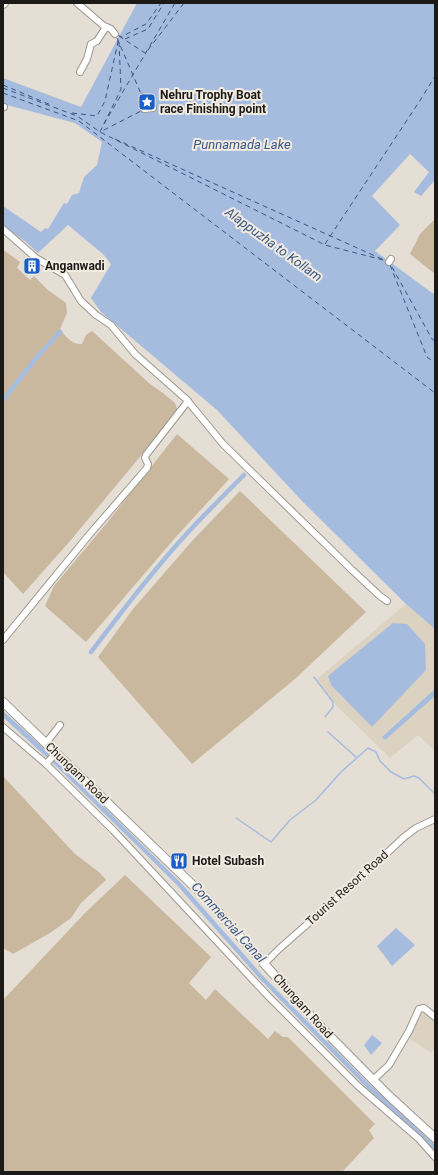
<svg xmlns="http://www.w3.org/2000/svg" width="438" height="1175" font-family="Roboto,sans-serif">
<rect width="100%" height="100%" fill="#e4ded5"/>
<g fill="#dcd2c2">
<path d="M406 604 435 629V751L418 735 390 758 335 704 317 679Z"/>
<path d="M422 1009 435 1019V1048L431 1053 407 1037Z"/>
</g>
<g fill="#c9b89e">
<path d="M435 219V274L410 254 420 234Z"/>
<path d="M5 251 20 262 17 268 30 280 34 276 48 290 66 303 67 313 60 329C65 336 72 345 82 344L86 335 92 331 150 384 163 393 175 403 178 411 70 541 23 594 3 572V252Z"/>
<path d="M177 434 229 479 175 538 86 642 45 606 54 586 106 524Z"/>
<path d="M240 491 366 612 295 679 192 764 98 657 133 609 193 540Z"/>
<path d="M3 776 74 853 100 873 106 880 81 903 71 918 50 933 13 954 3 948Z"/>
<path d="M125 875 211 957 189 983 206 1000 215 989 268 1039 275 1031 283 1037H288L375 1124 369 1130 374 1138 342 1172H3V1000L85 913Z"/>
</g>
<g fill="#a6bcde">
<path d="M137 3H435V180L421 196 414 192 429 172 410 154 372 196 400 225 375 251 435 295V629L406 604 303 502 217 410 101 312 91 298 111 264 104 255 68 225 38 253 26 242 3 226V206L41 232 45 228 48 229 64 203 67 204 72 195 79 193 84 177 97 165 102 142 75 123 3 104V78L81 107Z"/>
<path d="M393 623 407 624 425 644 426 670 372 727 331 685 328 676Z"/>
<path d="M435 689V696L385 740 382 737Z"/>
<path d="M396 928 415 945 392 966 377 946Z"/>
<path d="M372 1035 382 1043 371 1055 364 1045Z"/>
</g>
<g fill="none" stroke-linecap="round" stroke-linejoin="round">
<g stroke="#a6bcde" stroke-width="1.5">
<path d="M314 677 333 702V707L325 717"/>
<path d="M328 732 356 757"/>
<path d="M236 818 271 842 290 820 316 800 341 772 368 748 376 752 380 761 391 772 404 779 414 776 419 778 435 794"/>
</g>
<g stroke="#a6bcde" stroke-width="4.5">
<path d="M3 400 38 356 60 332"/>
<path d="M91 652C123 610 155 568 191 529 208 511 226 493 244 475"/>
<path d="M3 714 56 763 178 883 260 976 297 1014 368 1086 435 1148"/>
</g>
<g stroke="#385583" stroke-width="1" stroke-dasharray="5 4" stroke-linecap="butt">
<path d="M118 35 121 37 146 24 161 3"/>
<path d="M119 36 145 53"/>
<path d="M117 38 142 96"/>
<path d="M125 39 148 29 164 3"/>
<path d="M119 42 121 89 100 132 141 111"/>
<path d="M148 50 184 3"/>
<path d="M3 85 51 105"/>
<path d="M3 88 77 116 100 132 325 245 387 261"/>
<path d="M3 93 79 121 435 393"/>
<path d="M72 113 97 116 105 101 118 42 116 36"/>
<path d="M104 124 175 3"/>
<path d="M115 139 384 260"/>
<path d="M325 244 421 99 435 76"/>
<path d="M390 265 427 357 435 363"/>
<path d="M392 267 432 339 435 341"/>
</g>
<g stroke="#9c968d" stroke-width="8">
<g id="minor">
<path d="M77 3 104 26 111 29 115 34"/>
<path d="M80 72 87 59 91 44 97 41 106 27"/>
<path d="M143 97 142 103 145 109"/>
<path d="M3 107H4"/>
<path d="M144 109 153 108"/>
<path d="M3 229 36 258 65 275 81 301 96 315 111 325 135 354 186 399 223 444 352 570 380 596 387 601"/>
<path d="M389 262 391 259"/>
<path d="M3 640 89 535 147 468 148 464 145 458 146 455 188 401"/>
<path d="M3 727 46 764 114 831 268 996 358 1086 419 1139 435 1157"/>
<path d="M46 743 60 725"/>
<path d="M46 764 56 753"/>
<path d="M264 964 279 949 370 869 404 837 416 828 435 819"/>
<path d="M373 1080 389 1065 409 1031 419 1009 424 1008 435 1017"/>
</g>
</g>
<g stroke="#9c968d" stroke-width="10">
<g id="major">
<path d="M3 4 4 3"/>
<path d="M3 702 204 896 316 1022 387 1094 435 1138"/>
</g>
</g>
<use href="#minor" stroke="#fff" stroke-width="6"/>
<use href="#major" stroke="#fff" stroke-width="8"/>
</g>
<defs>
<g id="sight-square" transform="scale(0.9)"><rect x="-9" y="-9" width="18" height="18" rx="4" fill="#185dc8" stroke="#f1ebe2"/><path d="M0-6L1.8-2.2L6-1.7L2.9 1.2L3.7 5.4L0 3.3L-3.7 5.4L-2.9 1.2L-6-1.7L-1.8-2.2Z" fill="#fff"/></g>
<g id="building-square" transform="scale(0.9)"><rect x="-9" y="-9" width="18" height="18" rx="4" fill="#185dc8" stroke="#f1ebe2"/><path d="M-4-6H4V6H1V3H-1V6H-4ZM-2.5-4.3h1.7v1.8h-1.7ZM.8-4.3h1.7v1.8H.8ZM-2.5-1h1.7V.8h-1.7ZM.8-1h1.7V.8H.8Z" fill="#fff"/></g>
<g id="restaurant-square" transform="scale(0.9)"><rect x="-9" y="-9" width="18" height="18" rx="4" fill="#185dc8" stroke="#f1ebe2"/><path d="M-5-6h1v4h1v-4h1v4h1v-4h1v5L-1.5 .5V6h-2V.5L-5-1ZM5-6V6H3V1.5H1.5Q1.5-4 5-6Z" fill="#fff"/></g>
</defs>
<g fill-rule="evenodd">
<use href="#sight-square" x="147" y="102"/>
<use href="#building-square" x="32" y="266"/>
<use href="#restaurant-square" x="179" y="861"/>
</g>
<g text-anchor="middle" stroke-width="4" stroke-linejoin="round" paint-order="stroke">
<g font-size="12" font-weight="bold" fill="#1c1a16" stroke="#f1ebe2" text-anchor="start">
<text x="160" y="99">Nehru Trophy Boat<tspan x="160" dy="14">race Finishing point</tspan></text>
<text x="45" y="270">Anganwadi</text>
<text x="192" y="865">Hotel Subash</text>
</g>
<g font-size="12" fill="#1c1a16" stroke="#f1ebe2">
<text transform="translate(77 773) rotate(44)" y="4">Chungam Road</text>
<text transform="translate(347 888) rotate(-42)" y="4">Tourist Resort Road</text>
<text transform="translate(303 1006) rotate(48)" y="4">Chungam Road</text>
</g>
<g font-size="13" font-style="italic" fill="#385583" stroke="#f1ebe2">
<text x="242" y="149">Punnamada Lake</text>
<text transform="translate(274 244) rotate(36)" y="5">Alappuzha to Kollam</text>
<text transform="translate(229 922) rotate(48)" y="5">Commercial Canal</text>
</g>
</g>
<rect width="438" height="1175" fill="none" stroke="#1c1a16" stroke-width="8"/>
</svg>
